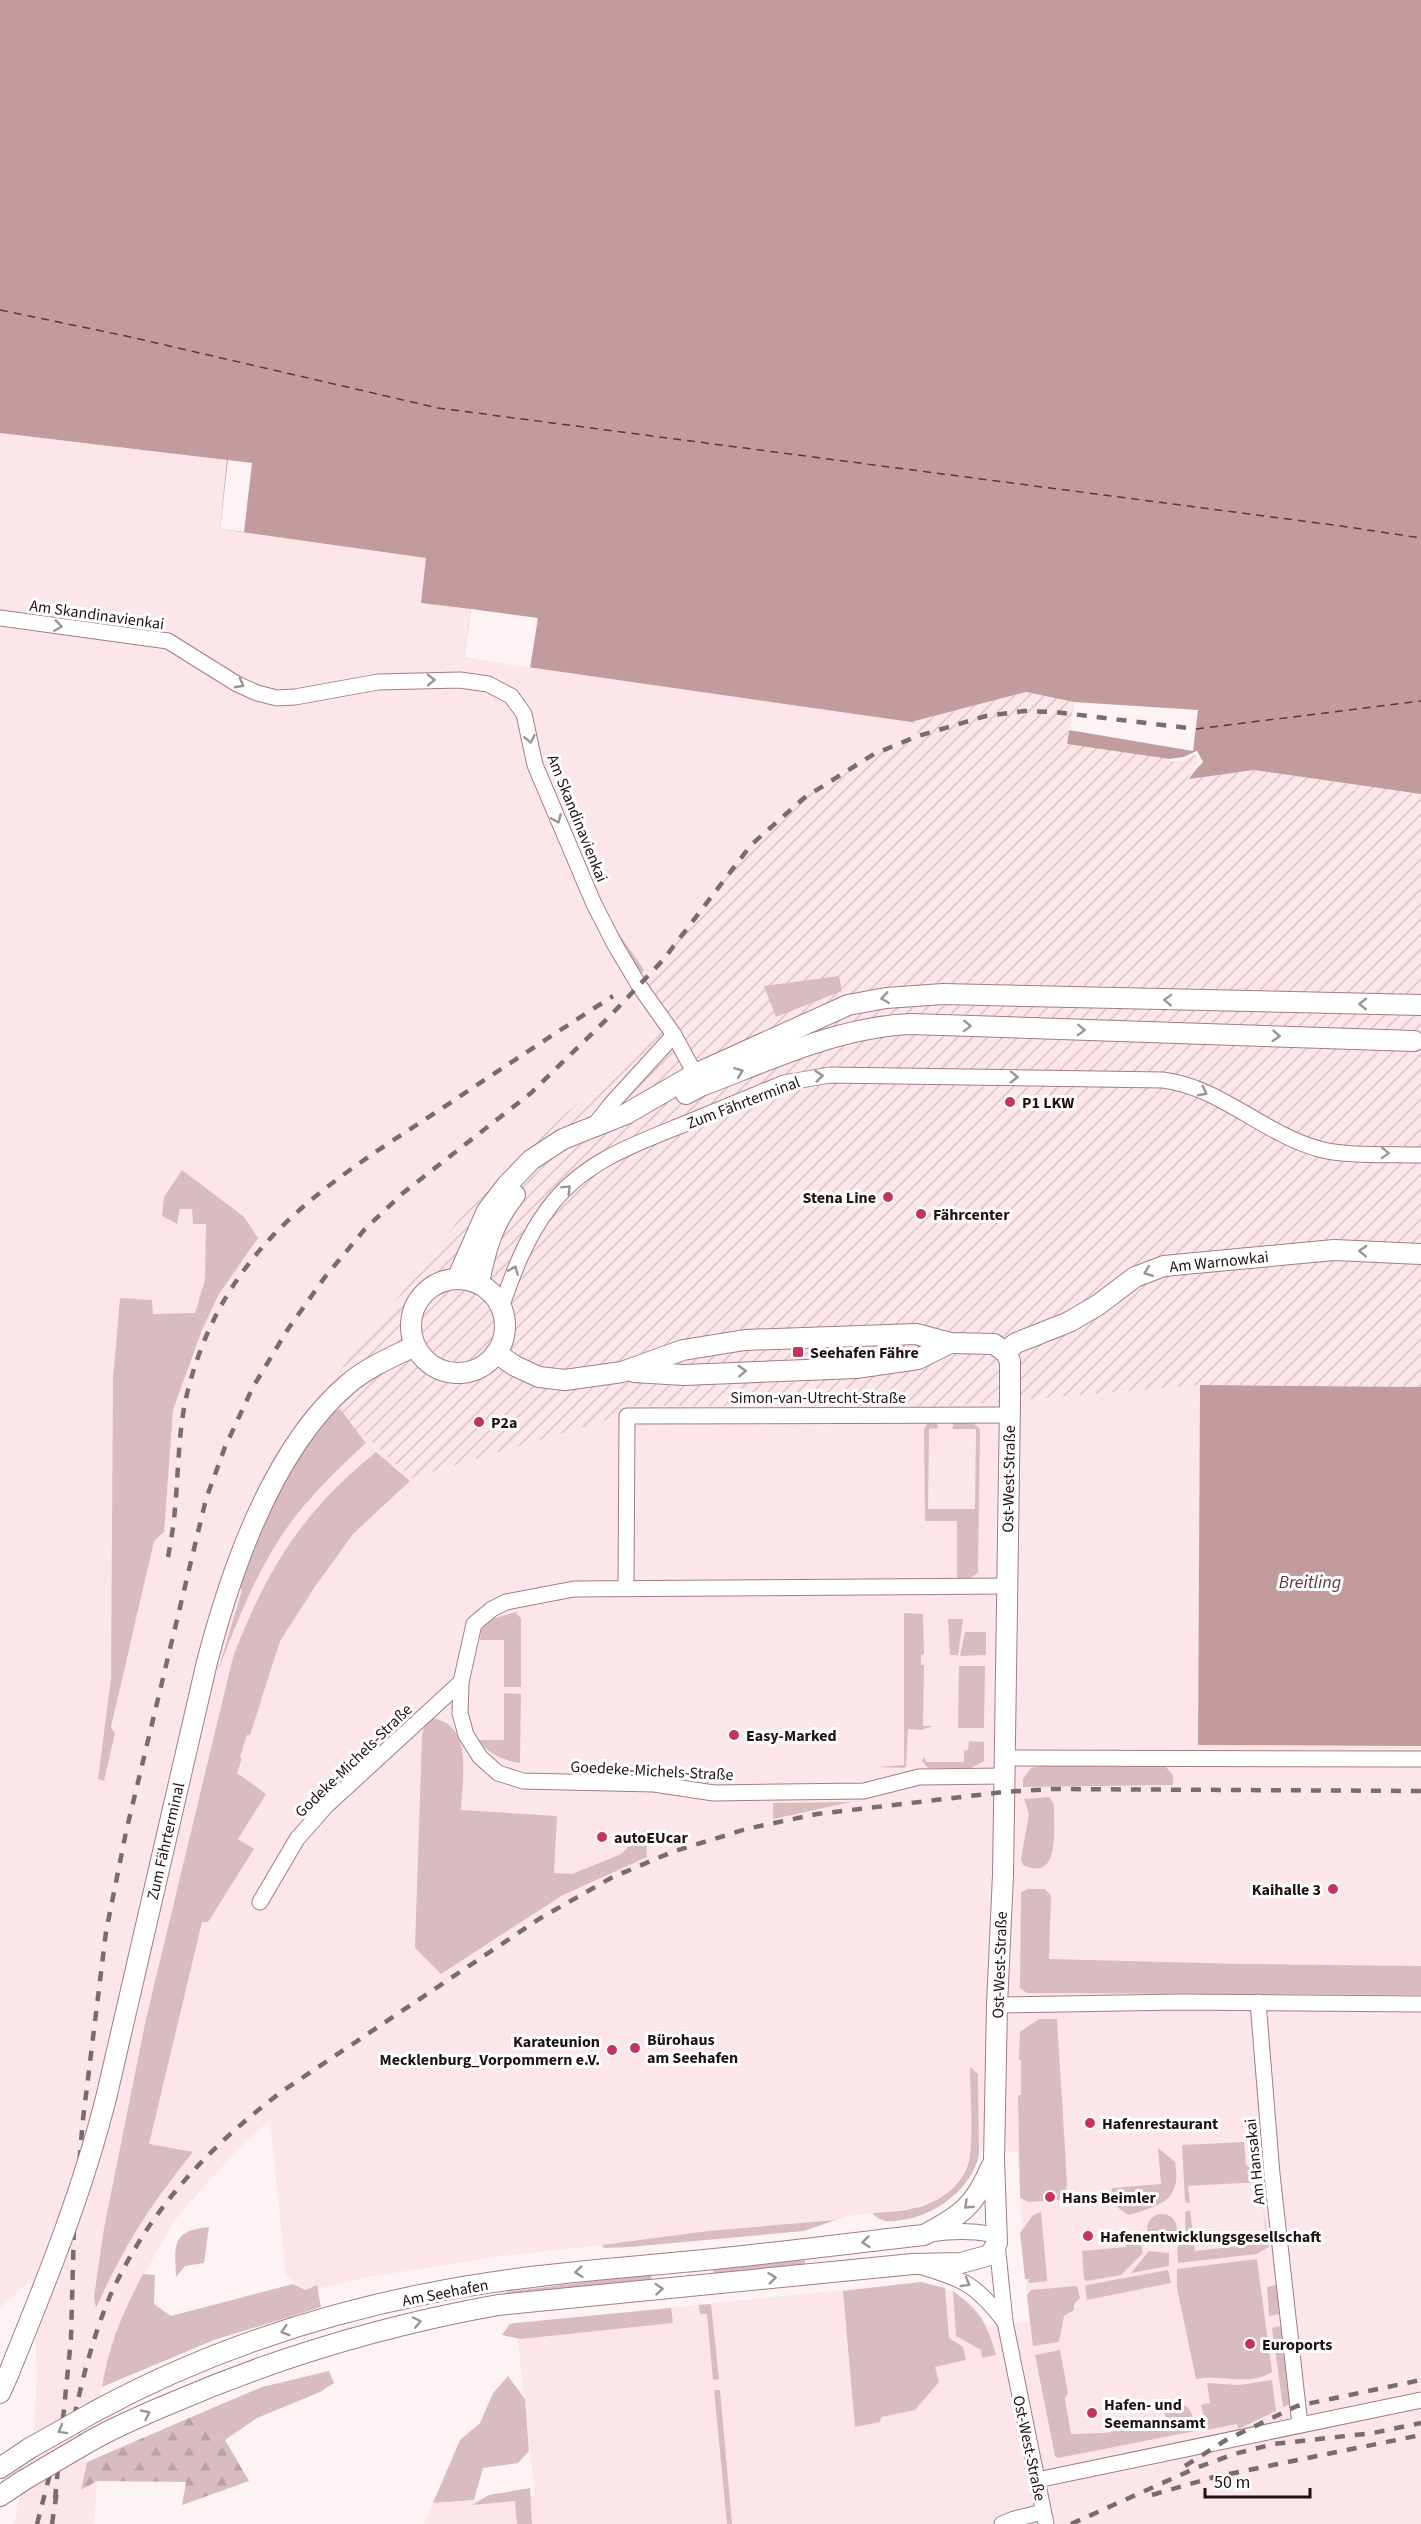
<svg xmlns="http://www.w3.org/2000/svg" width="1421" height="2524" font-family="'Source Sans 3',sans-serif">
<defs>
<pattern id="industrial-furrows" width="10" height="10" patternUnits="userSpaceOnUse" patternTransform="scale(1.5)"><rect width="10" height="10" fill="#fce6e9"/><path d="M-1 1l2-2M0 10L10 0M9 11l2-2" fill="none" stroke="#d8c4c7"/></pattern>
<pattern id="forest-firs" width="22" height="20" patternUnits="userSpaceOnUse" patternTransform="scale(1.5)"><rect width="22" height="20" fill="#d9bcbf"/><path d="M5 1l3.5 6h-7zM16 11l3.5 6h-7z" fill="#baa1a3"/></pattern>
</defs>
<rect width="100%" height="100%" fill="#fdf3f4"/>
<path fill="#fce6e9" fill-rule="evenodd" d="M0 433 252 463 244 531 427 558 471 609 531 668 911 722 918 736 874 754 804 798 709 899 663 960 640 987 666 1024 571 1108 361 1432 411 1478 624 1414 622 1408 630 1406H952L1200 1385 1198 1745 1421 1746V2524H424L433 2503 535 2496 516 2323 921 2282 953 2291 974 2306 988 2326 1029 2322 1017 2152 970 2150 969 2162 960 2178 947 2193 936 2200 909 2209 846 2216 836 2220 708 2231 652 2240 510 2255 368 2277 308 2291 286 2276 270 2120 245 2142 189 2203 173 2223 126 2306 105 2368 81 2489 97 2481 94 2524H14L34 2429 37 2373 32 2280 0 2307ZM120 2148 192 2153 160 2193 140 2222 122 2252 96 2307 94 2297 104 2228Z"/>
<path fill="url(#industrial-furrows)" d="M1026 692 1074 702 1067 744 1197 751 1203 762 1190 778 1254 770 1421 794V1387L1200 1385 952 1406H631L623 1408 624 1415 411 1478 361 1432 357 1434 340 1409 333 1413 318 1399 486 1185 666 1024 640 987 663 960 751 845 804 798 832 779 874 754 918 736 911 722Z"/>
<g fill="#d9bcbf">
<path d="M619 934 644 970 638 978 615 938Z"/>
<path d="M839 976 842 991 776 1017 764 986Z"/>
<path d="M182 1170 244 1217 258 1238 219 1294 202 1330 173 1410 164 1532 154 1541 111 1727 115 1733 104 1781 98 1779 111 1678 113 1379 120 1298 152 1300 153 1314 195 1313 205 1280 206 1224H193L192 1209H180L177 1224 162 1216 164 1197Z"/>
<path d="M340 1409 366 1443C342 1465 319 1487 298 1513 261 1559 238 1618 217 1674L242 1590 239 1587 265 1519 298 1458 333 1413Z"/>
<path d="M930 1419 934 1420 939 1428 929 1429 928 1509H975L976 1429H952L954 1421H971L980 1429 978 1572C972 1579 966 1580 957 1581V1521H925L924 1429Z"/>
<path d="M376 1452 410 1481 354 1533 316 1585 280 1641 250 1735H247L240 1757 242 1758 237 1773 266 1794 238 1839 254 1849 208 1922H202L149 2144 193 2152C150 2205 124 2246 96 2308L94 2297 104 2228 146 2019 233 1657C266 1570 303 1511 376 1452Z"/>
<path d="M516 1612 521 1619V1687H504V1640H480L482 1622Z"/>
<path d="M904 1613 923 1614 924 1654 921 1655V1665H924L923 1726H933L921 1730 908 1729 906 1766 904 1768 877 1767 904 1765Z"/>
<path d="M948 1619H963L958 1655H950Z"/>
<path d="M965 1632H986V1655L960 1656Z"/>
<path d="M959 1666H985L984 1728H958Z"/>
<path d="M504 1693 521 1694 520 1763C505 1761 487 1754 479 1740H504Z"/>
<path d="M432 1718C474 1725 462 1777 461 1810L557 1816 554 1873 572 1874 621 1854 646 1829 647 1857 563 1895 441 1974 415 1948 422 1736 425 1723Z"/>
<path d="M969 1741 984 1742V1761L971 1768H928L922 1761 924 1757 926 1762H964V1751L968 1750Z"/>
<path d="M1041 1766H1165L1173 1775V1785L1023 1787V1779L1031 1768Z"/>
<path d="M1049 1797 1054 1804C1053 1827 1062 1883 1023 1865L1021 1859 1029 1814 1024 1799Z"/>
<path d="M851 1802 773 1819V1803Z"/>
<path d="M1028 1889H1045L1051 1896 1049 1959 1243 1964 1421 1966V1995L1027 1993 1020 1988 1021 1892Z"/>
<path d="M1039 2019H1057L1067 2183 1066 2190 1059 2200 1029 2202 1020 2198 1018 2095H1021V2060H1019L1020 2032Z"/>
<path d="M970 2067 978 2074 979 2155C972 2189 934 2216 902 2220 890 2222 881 2223 872 2213 885 2212 897 2212 910 2209 935 2205 962 2188 969 2161 974 2140 970 2092 970 2067Z"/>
<path d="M1244 2142 1246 2165 1260 2175 1263 2195 1260 2182 1188 2186 1190 2203 1185 2202 1182 2145Z"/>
<path d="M1158 2148 1175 2162C1182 2201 1161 2205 1129 2215 1116 2206 1109 2205 1112 2188L1161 2184Z"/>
<path d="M1263 2206 1269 2247 1257 2254 1178 2263 1177 2247 1186 2240 1185 2212 1190 2210 1195 2251 1267 2243Z"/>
<path d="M1041 2212 1047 2278V2281L1030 2283 1028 2282 1029 2279H1025L1020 2233 1033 2215Z"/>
<circle cx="1162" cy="2229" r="15"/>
<path d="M836 2220 804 2231 629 2247 604 2248 602 2245 708 2231Z"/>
<path d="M209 2227 204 2263 185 2266 176 2277C175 2244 171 2231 209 2227Z"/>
<path d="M1139 2233 1143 2253 1121 2275 1086 2281 1084 2279 1082 2251 1126 2247 1125 2235Z"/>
<path d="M1149 2251 1169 2253V2266L1131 2273Z"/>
<path d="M1257 2259 1272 2372C1249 2387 1221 2374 1196 2379L1177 2288V2269Z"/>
<path d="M805 2260V2268L714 2277 713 2269Z"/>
<path d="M1168 2270 1171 2283 1087 2300 1085 2287 1087 2285Z"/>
<path d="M143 2274 155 2275 154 2304 171 2316 293 2284 306 2290 317 2285 321 2307 214 2340 102 2387C108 2346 124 2310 143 2274Z"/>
<path d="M651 2274 652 2282 506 2299V2292Z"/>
<path d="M921 2282 945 2288 949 2338 963 2347 966 2360 935 2367 939 2382 915 2410 881 2417 880 2422 855 2427 843 2291Z"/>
<path d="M1276 2285 1280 2314 1269 2316 1267 2287Z"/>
<path d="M1077 2286 1080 2298 1074 2304V2310L1064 2316 1059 2342 1033 2346 1027 2295 1031 2290Z"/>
<path d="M953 2291C980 2311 987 2323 996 2355L982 2358 981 2350 956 2336Z"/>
<path d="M711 2304 719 2379 713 2380 707 2314H700L699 2305Z"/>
<path d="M671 2308 673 2323 520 2339 502 2335 510 2324 516 2323Z"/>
<path d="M1281 2326 1290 2404 1283 2407 1272 2328Z"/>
<path d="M1060 2350 1068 2393 1065 2399 1071 2434 1105 2433 1166 2421 1164 2406C1191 2403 1191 2405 1195 2431L1058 2458 1055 2456 1035 2355Z"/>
<path d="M329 2371 334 2383 320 2392 257 2418 225 2440 203 2412 262 2387Z"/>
<path d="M508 2376 525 2399 529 2451 518 2463 483 2468 474 2500 433 2503 460 2440 480 2423 493 2393Z"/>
<path d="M1272 2380 1276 2411 1238 2429 1237 2424 1207 2430 1201 2405 1210 2403 1207 2383 1239 2385Z"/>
<path d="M714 2390H720L732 2524H727Z"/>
<path d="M530 2488 532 2524H517L515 2501 472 2505 489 2495Z"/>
</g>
<path fill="url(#forest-firs)" d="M203 2412 225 2440 249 2481 182 2505 186 2482 97 2481 81 2490 87 2462Z"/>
<g fill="#c29b9f">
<path d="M0 0H1421V794L1254 770 1189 779 1202 762 1197 751 1184 757 1170 759 1067 744 1074 702 1026 692 911 722 464 658 471 609 421 603 426 558 220 529 227 460 0 433Z"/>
<path d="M1200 1385 1421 1387V1746L1198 1745Z"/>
</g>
<g fill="#fdf3f4">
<path d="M228 460 252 463 244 532 220 529Z"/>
<path d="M471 609 538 618 530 668 464 658Z"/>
<path d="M1074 702 1198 710 1193 751 1069 730Z"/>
<path d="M1197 751 1203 762 1186 780 1199 761 1195 755 1185 760 1170 762V759L1184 757Z"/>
</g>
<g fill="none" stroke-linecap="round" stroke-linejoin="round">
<g stroke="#66313a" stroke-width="1.5" stroke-dasharray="8 6" stroke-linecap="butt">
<path d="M0 310 126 336 438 408 1341 526 1421 538"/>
<path d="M1196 729 1421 701"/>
</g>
<g stroke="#a47c82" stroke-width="17">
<g id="minor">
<path d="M0 618 168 641 237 684 257 693 277 698 295 697 378 682 460 680 488 684 511 696 524 714 535 765 594 904 615 945 640 987 674 1035 700 1083"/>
<path d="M593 1127 612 1103 674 1035"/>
<path d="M501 1308C513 1273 526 1238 548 1209 581 1163 632 1145 682 1125 716 1111 750 1097 784 1083L830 1075 1163 1080C1220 1087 1264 1134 1319 1149 1349 1157 1390 1154 1421 1155"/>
<path d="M626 1588 627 1416 1009 1415"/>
<path d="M1004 1758 1421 1759"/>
<path d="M1004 1776 919 1777 864 1791 714 1793 654 1784 523 1781 498 1773 480 1757 466 1735 460 1713 461 1682 474 1624 492 1609 506 1602 574 1589 1006 1586"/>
<path d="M260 1902 297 1839 326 1806 461 1682"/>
<path d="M1258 2002 1272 2174 1300 2425"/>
<path d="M997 2005 1180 2002 1421 2004"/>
<path d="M930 2234C950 2231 969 2230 990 2234L997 2243 1005 2322 1046 2524"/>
<path d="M923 2267C966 2280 977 2286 1005 2322"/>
<path d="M1037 2480 1421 2400"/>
<path d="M1002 2524 1014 2519 1043 2512"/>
</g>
</g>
<g stroke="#a47c82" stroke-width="22">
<g id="tertiary">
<path d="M686 1094 701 1086C770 1060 838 1027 911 1024L1414 1041"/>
<path d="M457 1279 487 1211 507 1185 531 1160 563 1139 626 1114 695 1074 848 1005 886 998 943 994 1421 1005"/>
<circle cx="458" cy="1326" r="47"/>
<path d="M479 1284C485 1250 493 1222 515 1195"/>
<path d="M1005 1352 1016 1343 1069 1322 1098 1305 1135 1277 1164 1266 1334 1250 1421 1254"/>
<path d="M634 1372 684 1375 856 1368 918 1359 950 1343"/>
<path d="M107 2094 207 1662C231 1570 274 1447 348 1384 368 1367 392 1357 415 1346"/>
<path d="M0 2393 8 2375"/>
<path d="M94 2412C197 2356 310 2317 425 2294 517 2275 611 2269 704 2260 777 2253 851 2243 924 2235 960 2216 975 2206 991 2167"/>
<path d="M87 2443C114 2427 145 2414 174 2402 278 2357 387 2325 498 2305L913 2264 961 2263 990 2255 997 2243 994 2160 997 2005 1003 1875 1010 1402V1361L1005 1352 994 1344 950 1343 916 1334 745 1340 683 1350 622 1372 565 1380 539 1377 515 1366 496 1353"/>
<path d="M0 2468 30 2448"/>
<path d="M0 2496 24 2480"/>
</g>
</g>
<use href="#minor" stroke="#fff" stroke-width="15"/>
<use href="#tertiary" stroke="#fff" stroke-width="20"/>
<g stroke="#796c6e" stroke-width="4.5" stroke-dasharray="10 10" stroke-linecap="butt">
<path d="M168 1557C171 1541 174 1524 175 1508 179 1466 178 1426 189 1386 227 1245 324 1185 438 1111 496 1072 554 1034 613 996"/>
<path d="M70 2436C80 2389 91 2341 110 2296 149 2210 209 2146 284 2090L539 1919 611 1878 672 1852 746 1829 817 1814 1004 1792 1051 1789 1421 1791"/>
<path d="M1185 2466 1226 2440 1297 2406 1421 2380"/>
<path d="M1152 2495 1214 2477 1421 2435"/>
<path d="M55 2499 71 2339 74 2225 83 2119 106 1932 126 1832 206 1499 225 1447 253 1387 288 1329 325 1277 365 1229 403 1193 531 1093 610 1016 663 960 751 845 804 798 874 754 918 736 986 716 1024 711 1055 712 1196 729"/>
<path d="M37 2524 52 2466"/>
<path d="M52 2524 57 2491"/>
<path d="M1071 2524 1196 2468 1234 2454 1274 2444 1373 2433 1421 2423"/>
</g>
<g stroke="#a47c82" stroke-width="22" stroke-linecap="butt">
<g id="tertiary-bridge">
<path d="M8 2375C46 2282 83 2191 107 2094"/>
<path d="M30 2448 94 2412"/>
<path d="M24 2480 87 2443"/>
</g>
</g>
<use href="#tertiary-bridge" stroke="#fff" stroke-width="20"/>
</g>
<defs><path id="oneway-chevron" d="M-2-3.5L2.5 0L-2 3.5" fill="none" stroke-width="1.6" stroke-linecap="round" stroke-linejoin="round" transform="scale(1.5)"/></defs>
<g stroke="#9b9495">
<use href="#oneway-chevron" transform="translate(58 626) rotate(8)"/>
<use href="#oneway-chevron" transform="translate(431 680) rotate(-1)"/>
<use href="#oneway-chevron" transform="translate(240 684) rotate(28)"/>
<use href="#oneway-chevron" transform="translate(530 739) rotate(78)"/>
<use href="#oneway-chevron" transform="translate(557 819) rotate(67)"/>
<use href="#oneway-chevron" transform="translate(885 998) rotate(172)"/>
<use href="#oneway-chevron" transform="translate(1168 1000) rotate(-178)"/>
<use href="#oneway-chevron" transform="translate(1363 1004) rotate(-179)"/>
<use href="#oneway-chevron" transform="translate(967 1026) rotate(2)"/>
<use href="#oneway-chevron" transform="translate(1081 1030) rotate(2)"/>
<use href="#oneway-chevron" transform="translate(1276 1036) rotate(4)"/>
<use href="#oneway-chevron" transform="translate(739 1072) rotate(-21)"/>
<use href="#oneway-chevron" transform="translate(819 1076) rotate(-6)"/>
<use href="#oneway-chevron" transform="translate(1014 1077) rotate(1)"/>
<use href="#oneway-chevron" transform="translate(1203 1092) rotate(28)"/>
<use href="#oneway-chevron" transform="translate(1385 1153) rotate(2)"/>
<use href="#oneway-chevron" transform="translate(567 1189) rotate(-45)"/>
<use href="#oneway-chevron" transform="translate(1363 1251) rotate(-177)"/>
<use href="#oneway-chevron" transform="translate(514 1270) rotate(-67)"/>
<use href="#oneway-chevron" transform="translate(1148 1272) rotate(158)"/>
<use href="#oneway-chevron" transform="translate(742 1371) rotate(-3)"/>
<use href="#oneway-chevron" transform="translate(968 2205) rotate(137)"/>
<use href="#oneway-chevron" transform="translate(866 2242) rotate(174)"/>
<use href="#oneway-chevron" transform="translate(579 2272) rotate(174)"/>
<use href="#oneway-chevron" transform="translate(772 2278) rotate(-6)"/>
<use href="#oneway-chevron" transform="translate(966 2283) rotate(30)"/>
<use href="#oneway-chevron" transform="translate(659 2289) rotate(-5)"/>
<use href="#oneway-chevron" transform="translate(417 2322) rotate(-12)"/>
<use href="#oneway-chevron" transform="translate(285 2331) rotate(163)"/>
<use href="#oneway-chevron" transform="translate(146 2414) rotate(-25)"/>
<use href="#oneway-chevron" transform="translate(62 2430) rotate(151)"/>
</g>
<g fill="#c5355b" stroke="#fff" stroke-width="2">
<circle cx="1010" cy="1102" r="6"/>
<circle cx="888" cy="1197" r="6"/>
<circle cx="921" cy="1214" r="6"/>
<rect x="792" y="1346" width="12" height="12" rx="3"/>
<circle cx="479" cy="1422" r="6"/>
<circle cx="734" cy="1735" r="6"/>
<circle cx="602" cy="1837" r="6"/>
<circle cx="1333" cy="1889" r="6"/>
<circle cx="635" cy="2048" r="6"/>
<circle cx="612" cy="2050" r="6"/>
<circle cx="1090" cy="2123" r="6"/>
<circle cx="1050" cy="2197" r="6"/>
<circle cx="1088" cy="2236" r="6"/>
<circle cx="1250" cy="2344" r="6"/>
<circle cx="1092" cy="2413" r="6"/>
</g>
<g text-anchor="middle" stroke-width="6" stroke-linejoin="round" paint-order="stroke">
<g font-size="16" fill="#201113" stroke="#fff">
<text transform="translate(97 614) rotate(8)" y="6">Am Skandinavienkai</text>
<text transform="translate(578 818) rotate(68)" y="6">Am Skandinavienkai</text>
<text transform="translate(743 1102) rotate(-21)" y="6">Zum Fährterminal</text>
<text transform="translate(1219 1261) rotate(-6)" y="6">Am Warnowkai</text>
<text x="818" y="1403">Simon-van-Utrecht-Straße</text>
<text transform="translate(1008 1479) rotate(-89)" y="6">Ost-West-Straße</text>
<text transform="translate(353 1760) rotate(-44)" y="6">Godeke-Michels-Straße</text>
<text transform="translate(652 1770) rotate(3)" y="6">Goedeke-Michels-Straße</text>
<text transform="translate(165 1841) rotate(-77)" y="6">Zum Fährterminal</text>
<text transform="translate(999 1965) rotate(-88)" y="6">Ost-West-Straße</text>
<text transform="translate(1254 2162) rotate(-96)" y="6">Am Hansakai</text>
<text transform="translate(445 2292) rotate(-11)" y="6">Am Seehafen</text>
<text transform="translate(1030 2448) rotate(78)" y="6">Ost-West-Straße</text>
</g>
<g font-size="16" font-weight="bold" fill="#201113" stroke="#fff" text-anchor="start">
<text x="1022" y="1108">P1 LKW</text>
<text x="876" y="1203" text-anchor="end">Stena Line</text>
<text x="933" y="1220">Fährcenter</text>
<text x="810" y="1358">Seehafen Fähre</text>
<text x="491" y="1428">P2a</text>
<text x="746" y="1741">Easy-Marked</text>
<text x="614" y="1843">autoEUcar</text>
<text x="1321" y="1895" text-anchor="end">Kaihalle 3</text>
<text x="647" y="2045">Bürohaus<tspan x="647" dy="18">am Seehafen</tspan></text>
<text x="600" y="2047" text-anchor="end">Karateunion<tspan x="600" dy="18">Mecklenburg_Vorpommern e.V.</tspan></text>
<text x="1102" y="2129">Hafenrestaurant</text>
<text x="1062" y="2203">Hans Beimler</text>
<text x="1100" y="2242">Hafenentwicklungsgesellschaft</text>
<text x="1262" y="2350">Euroports</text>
<text x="1104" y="2410">Hafen- und<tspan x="1104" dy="18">Seemannsamt</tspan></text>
</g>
<g font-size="18" font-style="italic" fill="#66313a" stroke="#fff">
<text x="1310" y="1588">Breitling</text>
</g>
</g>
<path d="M1205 2488v9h105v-9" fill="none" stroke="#201113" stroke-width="3"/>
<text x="1214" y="2488" font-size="18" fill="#201113" stroke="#ffffff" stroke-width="4.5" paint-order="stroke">50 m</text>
</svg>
